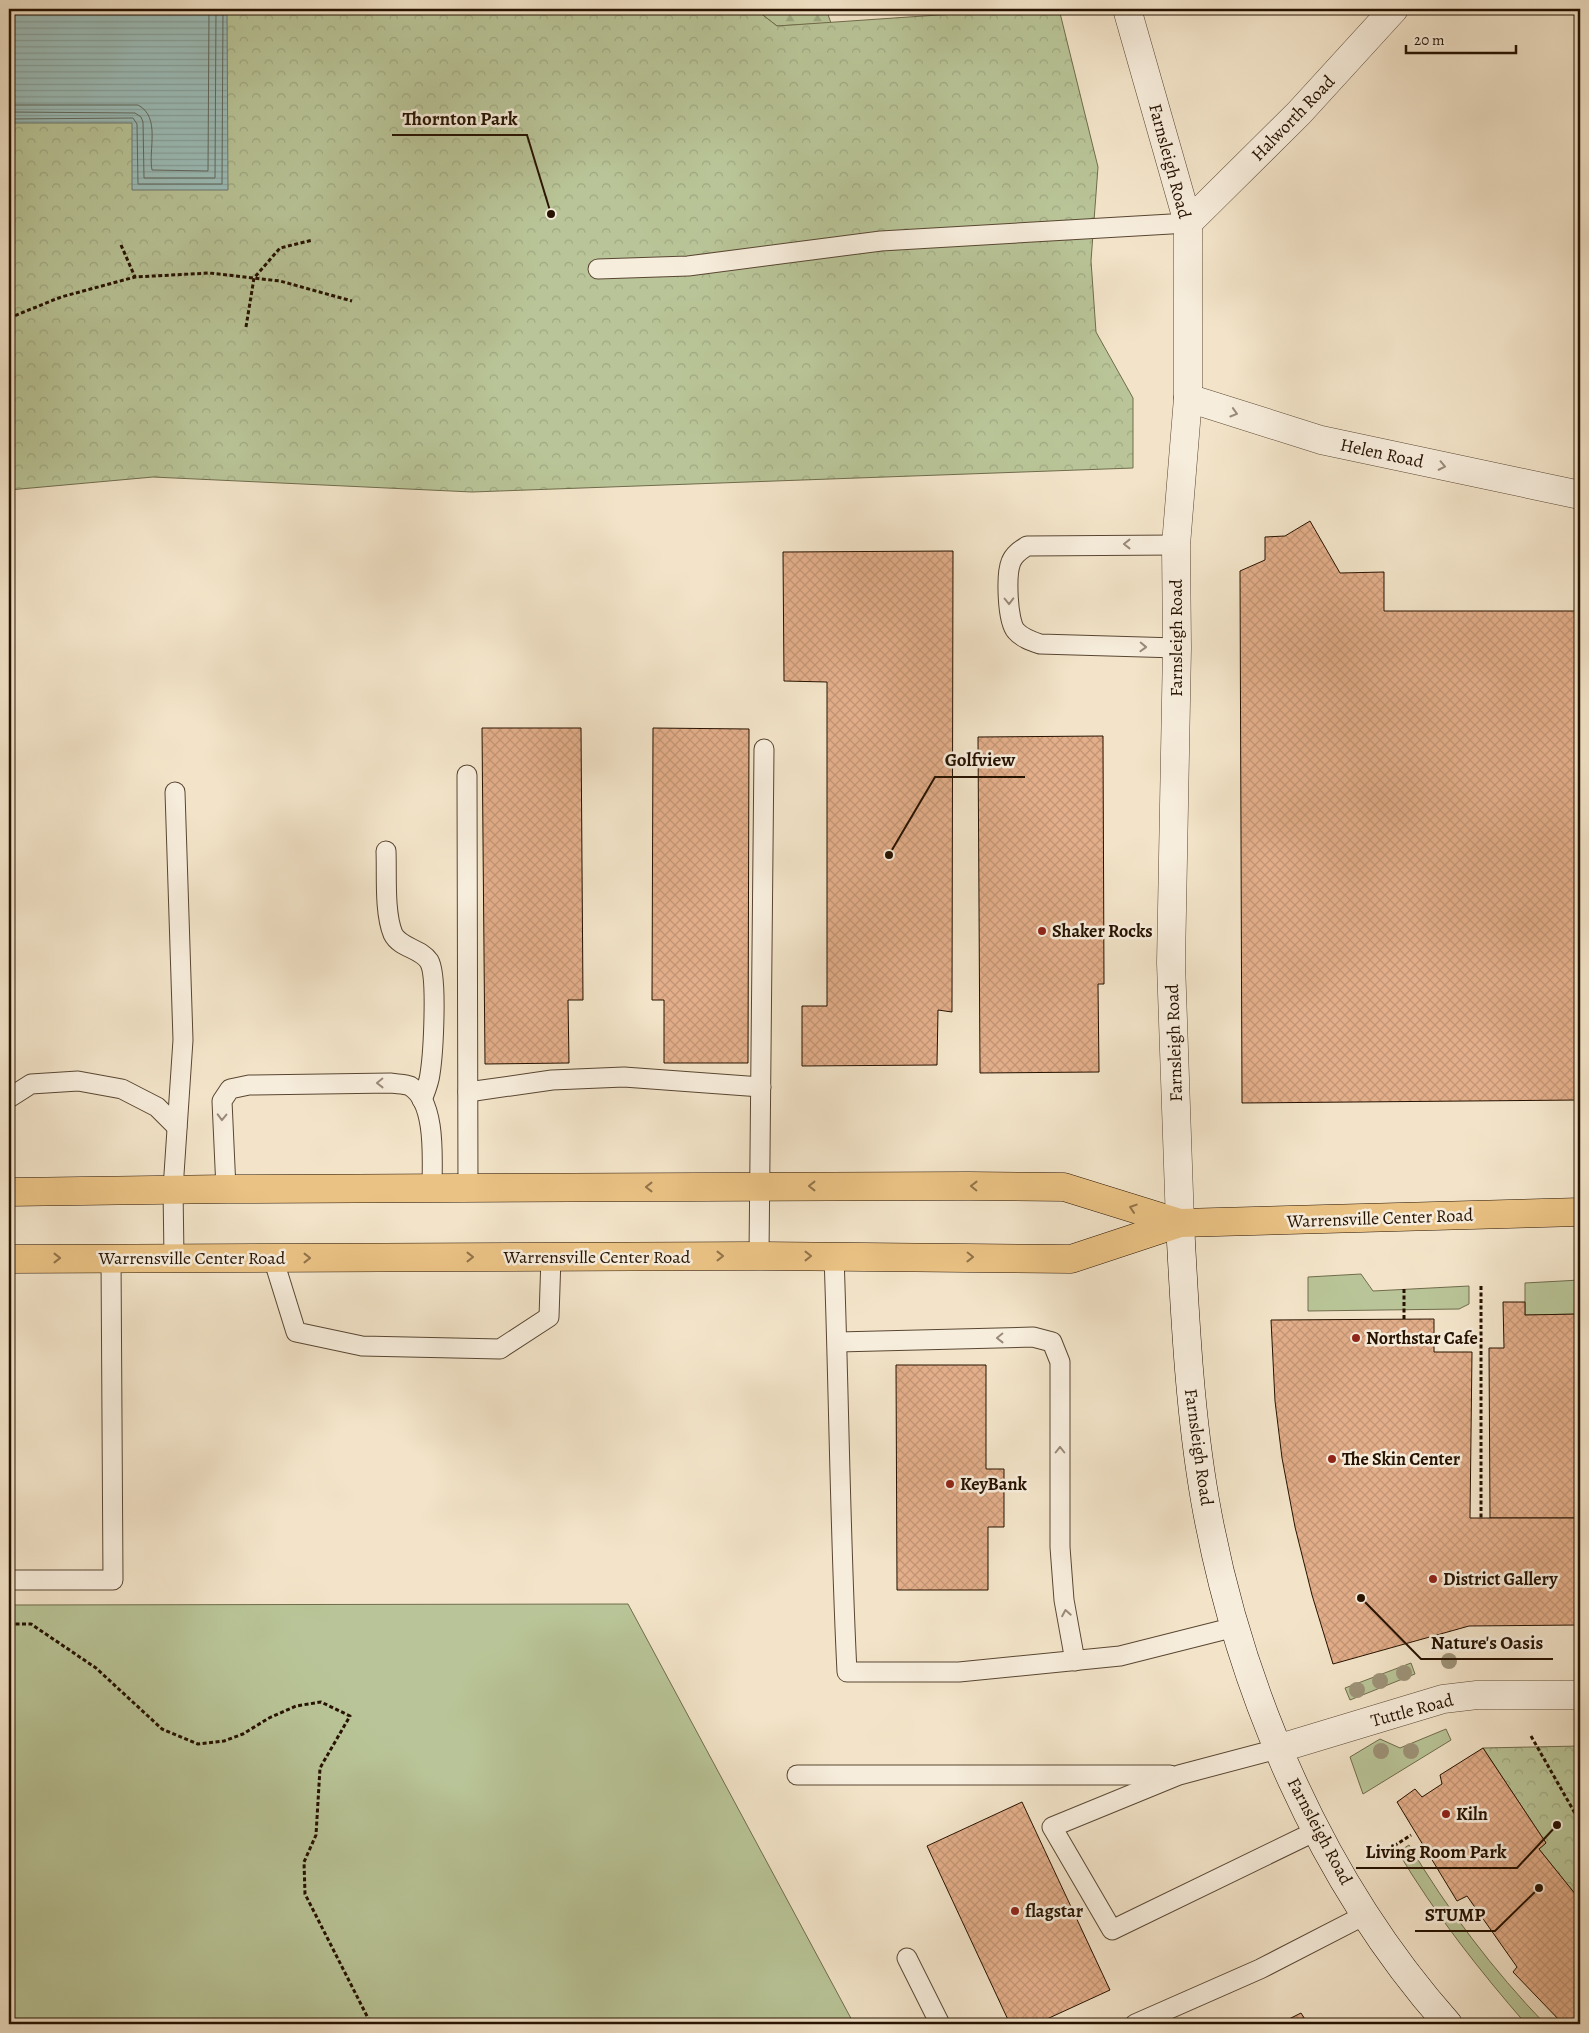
<svg xmlns="http://www.w3.org/2000/svg" width="1589" height="2033" font-family="Alegreya,serif">
<defs>
<pattern id="forest-firs" width="22" height="20" patternUnits="userSpaceOnUse" patternTransform="scale(1.25)"><rect width="22" height="20" fill="#b9c598"/><path d="M5 1l3.5 6h-7zM16 11l3.5 6h-7z" fill="#9fa881"/></pattern>
<pattern id="park-crowns" width="20" height="18" patternUnits="userSpaceOnUse" patternTransform="scale(1.25)"><rect width="20" height="18" fill="#b9c598"/><path d="M2 6a3 3 0 1 1 6 0M12 15a3 3 0 1 1 6 0" fill="none" stroke="#9fa881"/></pattern>
<pattern id="water-rules" width="6" height="5" patternUnits="userSpaceOnUse" patternTransform="scale(1.25)"><rect width="6" height="5" fill="#9cbeba"/><path d="M0 2.5h6" fill="none" stroke="#86a29e"/></pattern>
<pattern id="building-cross-hatch" width="8" height="8" patternUnits="userSpaceOnUse" patternTransform="scale(1.25)"><rect width="8" height="8" fill="#e3ae8a"/><path d="M0 0l8 8M0 8l8-8" fill="none" stroke="#c39575"/></pattern>
</defs>
<rect width="100%" height="100%" fill="#f3e4c9"/>
<filter id="stains"><feTurbulence type="fractalNoise" baseFrequency=".004" numOctaves="4"/><feColorMatrix values="0 0 0 0 .2 0 0 0 0 .09 0 0 0 0 .02 0 0 0 .5 -.17"/></filter>
<radialGradient id="worn" r=".72"><stop offset=".6" stop-color="#630" stop-opacity="0"/><stop offset="1" stop-color="#630" stop-opacity=".3"/></radialGradient>
<g fill="#b9c598" stroke="#706c4c">
<path d="M1361 1274 1373 1291 1469 1286V1304L1459 1309 1308 1311V1277Z"/>
<path d="M1580 1280V1314L1525 1315V1283Z"/>
<path d="M628 1604 854 2024H9V1605Z"/>
<path d="M1411 1663 1415 1674 1350 1700 1345 1688Z"/>
<path d="M1446 1729 1451 1740 1363 1794 1350 1757 1380 1739 1400 1748Z"/>
<path d="M1409 1845C1447 1909 1493 1970 1545 2024H1526C1479 1970 1435 1914 1398 1852Z"/>
</g>
<path fill="url(#forest-firs)" stroke="#706c4c" d="M755 9H826L831 23 777 26Z"/>
<g fill="url(#park-crowns)" stroke="#706c4c">
<path d="M9 9H755L777 26 1026 9H1059L1098 167 1091 261 1096 332 1133 398V468L472 492 153 477 9 490Z"/>
<path d="M1580 1746V1900L1539 1849 1546 1843 1483 1748Z"/>
</g>
<path fill="url(#water-rules)" stroke="#6d7970" d="M9 9H227L228 190H132V123H9Z"/>
<g fill="none" stroke-linecap="round" stroke-linejoin="round">
<g stroke="#61685d" stroke-width="1">
<path d="M9 105H138C161 117 148 150 152 170L208 171 209 9"/>
<path d="M9 112 135 113 141 117 143 122 144 178H215L216 9"/>
<path d="M9 119 133 118 137 124 138 184H222L223 9"/>
</g>
</g>
<g fill="url(#building-cross-hatch)" stroke="#261200">
<path d="M1310 521 1340 573 1384 572V611H1580V1100L1242 1103 1240 571 1265 560V537L1285 536Z"/>
<path d="M953 551 952 1012 938 1010 937 1065 802 1066V1006H827V682L784 681 783 552Z"/>
<path d="M482 728H581L583 1000H568L569 1063 485 1064Z"/>
<path d="M653 728 749 729 748 1063H664V1000H652Z"/>
<path d="M1103 736 1104 984H1098L1099 1072 980 1073 978 737Z"/>
<path d="M1503 1302H1525V1315L1580 1314V1518H1490L1489 1348H1504Z"/>
<path d="M1434 1319V1352H1472L1470 1518H1580V1625L1469 1626 1333 1664 1312 1595 1295 1527 1282 1458 1275 1401 1271 1320Z"/>
<path d="M896 1365H986V1469H1004V1527H988V1590H897Z"/>
<path d="M1483 1748 1546 1843 1539 1849 1580 1900V2024H1563L1513 1972 1517 1967 1467 1896 1457 1901 1397 1802 1415 1789 1422 1797 1442 1784 1440 1775Z"/>
<path d="M1022 1802 1110 1990 1036 2024H1010L927 1846Z"/>
<path d="M1301 2013 1308 2024H1279Z"/>
</g>
<g fill="none" stroke-linecap="round" stroke-linejoin="round">
<g stroke="#594632" stroke-width="21">
<g id="lane">
<path d="M598 269 688 266 881 241 1188 223"/>
<path d="M1176 545 1027 546C1021 550 1014 554 1011 562 1006 574 1007 621 1016 631 1022 638 1031 641 1040 644L1177 648"/>
<path d="M467 775 468 1188"/>
<path d="M386 851C387 874 384 912 393 934 400 948 420 948 429 961 438 976 433 1055 430 1074 429 1083 425 1092 422 1100"/>
<path d="M468 1092 552 1080 624 1077 761 1087"/>
<path d="M9 1098 31 1084 78 1081 122 1089 157 1107 177 1127"/>
<path d="M226 1189 222 1101 230 1089 249 1085 391 1083C396 1084 406 1084 410 1086 437 1102 432 1162 432 1188"/>
<path d="M759 1256 764 749"/>
<path d="M834 1256C839 1395 840 1533 847 1672H959L1120 1656 1235 1627"/>
<path d="M174 1257 173 1189 183 1040 175 792"/>
<path d="M273 1258 296 1332 362 1346 500 1349 549 1317 551 1257"/>
<path d="M838 1342 1033 1337 1052 1342 1060 1362V1547L1064 1600 1075 1661"/>
<path d="M9 1580H113L111 1258"/>
<path d="M1277 1749 1179 1775 1052 1827 1112 1930 1318 1830"/>
<path d="M797 1775H1170"/>
<path d="M907 1958 940 2024"/>
<path d="M1135 2024 1260 1969 1365 1915"/>
</g>
</g>
<g stroke="#594632" stroke-width="29">
<g id="street">
<path d="M1127 9 1188 223V398L1176 545 1177 648 1171 963 1180 1223"/>
<path d="M1188 223 1299 113 1394 9"/>
<path d="M1188 398 1321 440 1580 495"/>
<path d="M1277 1749 1443 1699 1477 1695H1580"/>
</g>
</g>
<g stroke="#261200" stroke-width="29">
<path id="secondary" d="M1180 1223C1185 1315 1189 1408 1205 1500 1238 1688 1321 1881 1448 2024"/>
</g>
<g stroke="#261200" stroke-width="29">
<g id="primary">
<path d="M9 1192 226 1189 969 1186 1064 1187 1180 1223"/>
<path d="M9 1259 759 1256 1071 1259 1180 1223 1580 1212"/>
</g>
</g>
<g stroke="#261200" stroke-width="3" stroke-dasharray="4 2.5" stroke-linecap="butt">
<path d="M121 245 135 277"/>
<path d="M9 318 61 297 135 277 209 273 280 281 352 301"/>
<path d="M246 327 254 278 280 248 313 240"/>
<path d="M1481 1286V1518"/>
<path d="M1404 1289V1319"/>
<path d="M9 1624H31L96 1668 162 1729 198 1744 224 1741 243 1734 269 1718 296 1706 321 1702 350 1716 320 1768 316 1835 304 1862 305 1894 371 2024"/>
<path d="M1531 1736 1580 1822"/>
<path d="M1394 1846 1411 1835"/>
</g>
<use href="#lane" stroke="#f7eddc" stroke-width="19"/>
<use href="#street" stroke="#f7eddc" stroke-width="28"/>
<use href="#secondary" stroke="#f7eddc" stroke-width="28"/>
<use href="#primary" stroke="#eac284" stroke-width="28"/>
</g>
<g fill="#9e9378">
<circle cx="1449" cy="1661" r="8"/>
<circle cx="1404" cy="1673" r="8"/>
<circle cx="1380" cy="1681" r="8"/>
<circle cx="1357" cy="1690" r="8"/>
<circle cx="1381" cy="1751" r="8"/>
<circle cx="1411" cy="1751" r="8"/>
</g>
<defs><path id="oneway-chevron" d="M-2-3.5L2.5 0L-2 3.5" fill="none" stroke-width="1.6" stroke-linecap="round" stroke-linejoin="round" transform="scale(1.25)"/></defs>
<g stroke="#998a79">
<use href="#oneway-chevron" transform="translate(1234 413) rotate(17)"/>
<use href="#oneway-chevron" transform="translate(1442 466) rotate(12)"/>
<use href="#oneway-chevron" transform="translate(1127 544) rotate(-180)"/>
<use href="#oneway-chevron" transform="translate(1009 601) rotate(89)"/>
<use href="#oneway-chevron" transform="translate(1143 647) rotate(2)"/>
<use href="#oneway-chevron" transform="translate(380 1083) rotate(179)"/>
<use href="#oneway-chevron" transform="translate(222 1117) rotate(91)"/>
<use href="#oneway-chevron" transform="translate(1000 1338) rotate(179)"/>
<use href="#oneway-chevron" transform="translate(1060 1450) rotate(-90)"/>
<use href="#oneway-chevron" transform="translate(1066 1613) rotate(-100)"/>
</g>
<g stroke="#927349">
<use href="#oneway-chevron" transform="translate(812 1186) rotate(180)"/>
<use href="#oneway-chevron" transform="translate(974 1186) rotate(-179)"/>
<use href="#oneway-chevron" transform="translate(649 1187) rotate(180)"/>
<use href="#oneway-chevron" transform="translate(1133 1208) rotate(-162)"/>
<use href="#oneway-chevron" transform="translate(720 1256)"/>
<use href="#oneway-chevron" transform="translate(808 1256)"/>
<use href="#oneway-chevron" transform="translate(470 1257)"/>
<use href="#oneway-chevron" transform="translate(970 1257) rotate(1)"/>
<use href="#oneway-chevron" transform="translate(57 1258)"/>
<use href="#oneway-chevron" transform="translate(307 1258)"/>
</g>
<g fill="#8f2418" stroke="#f7eddc" stroke-width="2">
<circle cx="1042" cy="931" r="5"/>
<circle cx="1356" cy="1338" r="5"/>
<circle cx="1332" cy="1459" r="5"/>
<circle cx="950" cy="1484" r="5"/>
<circle cx="1433" cy="1579" r="5"/>
<circle cx="1446" cy="1814" r="5"/>
<circle cx="1015" cy="1911" r="5"/>
</g>
<g text-anchor="middle" stroke-width="5" stroke-linejoin="round" paint-order="stroke">
<g font-size="18" fill="#261200" stroke="#f7eddc">
<text transform="translate(1293 118) rotate(-46)" y="6">Halworth Road</text>
<text transform="translate(1170 161) rotate(75)" y="6">Farnsleigh Road</text>
<text transform="translate(1382 453) rotate(12)" y="6">Helen Road</text>
<text transform="translate(1176 638) rotate(-90)" y="6">Farnsleigh Road</text>
<text transform="translate(1174 1043) rotate(-92)" y="6">Farnsleigh Road</text>
<text transform="translate(1380 1218) rotate(-2)" y="6">Warrensville Center Road</text>
<text x="597" y="1263">Warrensville Center Road</text>
<text x="192" y="1264">Warrensville Center Road</text>
<text transform="translate(1199 1447) rotate(82)" y="6">Farnsleigh Road</text>
<text transform="translate(1412 1710) rotate(-15)" y="6">Tuttle Road</text>
<text transform="translate(1320 1831) rotate(62)" y="6">Farnsleigh Road</text>
</g>
<g font-size="18" font-weight="bold" fill="#261200" stroke="#f7eddc" text-anchor="start">
<text x="1052" y="937">Shaker Rocks</text>
<text x="1366" y="1344">Northstar Cafe</text>
<text x="1342" y="1465">The Skin Center</text>
<text x="960" y="1490">KeyBank</text>
<text x="1443" y="1585">District Gallery</text>
<text x="1456" y="1820">Kiln</text>
<text x="1025" y="1917">flagstar</text>
</g>
</g>
<path fill="none" stroke="#261200" stroke-width="2" d="M551 214L527 135H392M889 855L935 777H1025M1361 1598L1421 1659H1553M1557 1825L1517 1868H1356M1539 1888L1495 1931H1415"/>
<g fill="#261200" stroke="#f7eddc" stroke-width="2">
<circle cx="551" cy="214" r="5"/>
<circle cx="889" cy="855" r="5"/>
<circle cx="1361" cy="1598" r="5"/>
<circle cx="1557" cy="1825" r="5"/>
<circle cx="1539" cy="1888" r="5"/>
</g>
<g font-size="19" text-anchor="middle" font-weight="bold" fill="#261200" stroke="#f7eddc" stroke-width="5" stroke-linejoin="round" paint-order="stroke">
<text x="460" y="125">Thornton Park</text>
<text x="980" y="766">Golfview</text>
<text x="1487" y="1649">Nature's Oasis</text>
<text x="1436" y="1858">Living Room Park</text>
<text x="1455" y="1921">STUMP</text>
</g>
<rect width="1589" height="2033" fill="none" stroke="#f3e4c9" stroke-width="30"/>
<rect x="10" y="10" width="1569" height="2013" fill="none" stroke="#261200" stroke-width="2.5"/>
<rect x="15" y="15" width="1559" height="2003" fill="none" stroke="#261200"/>
<path d="M1406 45v8h110v-8" fill="none" stroke="#261200" stroke-width="2.5"/>
<text x="1414" y="45" font-size="15" fill="#261200" stroke="#f7eddc" stroke-width="4" paint-order="stroke">20 m</text>
<rect width="100%" height="100%" filter="url(#stains)"/>
<rect width="100%" height="100%" fill="url(#worn)"/>
</svg>
